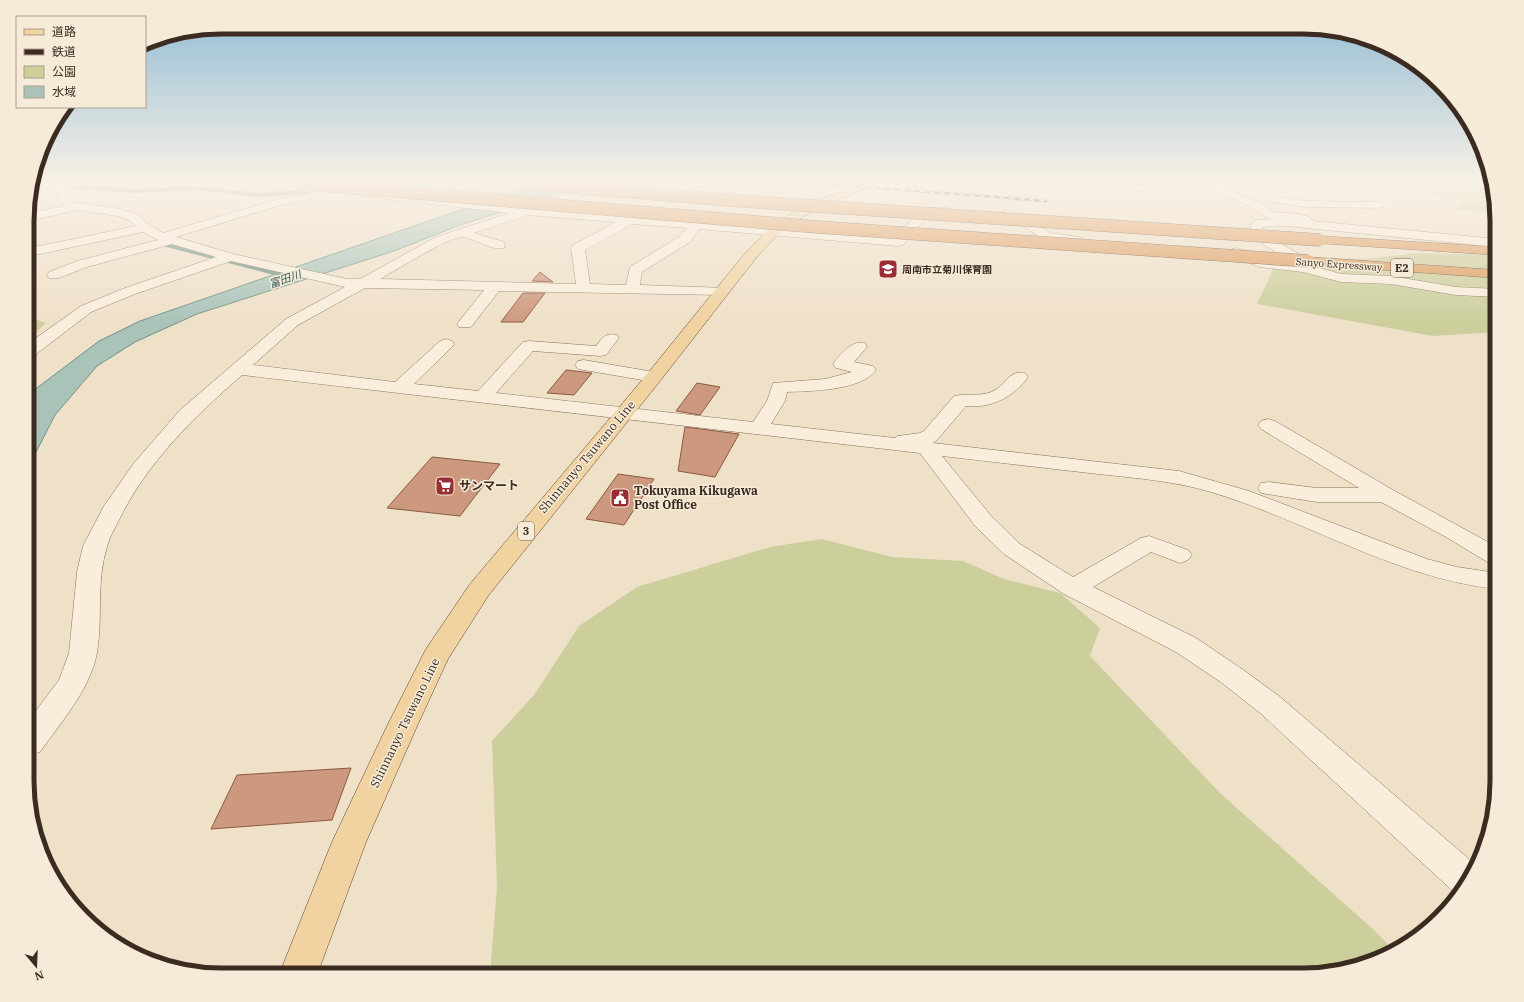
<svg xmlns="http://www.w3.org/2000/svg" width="1524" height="1002" font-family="'IBM Plex Serif','Noto Sans JP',serif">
<rect width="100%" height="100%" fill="#efe0c8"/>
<g fill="#ccce9c">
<path d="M1328 183H1489L1497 212 1456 209 1463 201 1412 191 1336 192Z"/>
<path d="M1418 253 1497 255V332L1433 336 1257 304 1271 274 1275 260 1306 257 1365 259Z"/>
<path d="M29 317 46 323 29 339Z"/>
<path d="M822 539 892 557 963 561 1004 579 1060 593 1100 628 1090 656 1221 794 1375 931 1394 951 1316 975H490L497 886 492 741 534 695 579 626 637 587 770 547Z"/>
</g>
<path fill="#a9c3b9" stroke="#6f9287" d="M538 183 591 184 460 225 394 251 197 314 135 342 97 366 55 415 29 466V394L99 341 140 321Z"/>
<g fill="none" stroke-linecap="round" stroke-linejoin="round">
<g stroke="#6f9287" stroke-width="4">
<path d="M70 183 69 185 78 187 135 191 200 188 259 195 321 191"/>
<path d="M373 185 391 183"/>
<path d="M163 244 282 275"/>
</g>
<path stroke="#6f9287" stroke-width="5" d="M279 274 287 276"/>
</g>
<g fill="#cd997e" stroke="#8b5942">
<path d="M540 272 553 282 532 281Z"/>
<path d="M523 293H545L523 322H501Z"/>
<path d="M566 370 592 373 574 395 547 393Z"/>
<path d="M697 383 720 387 700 415 676 411Z"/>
<path d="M685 427 739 434 715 477 678 471Z"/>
<path d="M432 457 500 464 460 516 387 508Z"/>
<path d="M618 474 654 479 624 525 586 519Z"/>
<path d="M351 768 332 820 211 829 237 775Z"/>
</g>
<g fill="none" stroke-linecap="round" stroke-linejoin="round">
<g stroke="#8b725d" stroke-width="1">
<g id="minor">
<path d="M53 183H64L61 188 73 202 120 209 137 214 149 225 163 233 275 200 307 194 311 195 313 197 311 199 281 205 176 237 233 254 347 279H360L436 237 510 213 361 196 359 194 361 192 365 191 526 208 601 183H618L545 209 895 238 922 208H948L950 210 948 212 929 214 903 245 898 246 699 229 690 242 642 272 640 285 727 288 729 291 727 294 722 295 499 291 471 327H459L457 324 484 290 365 288 298 325 253 365 395 382 440 341 446 339 452 341 454 344 452 347 414 384 478 391 523 342 529 341 596 346C602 338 606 332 617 335L619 338 606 355 600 356 533 351 496 393 753 422 767 401 773 383 825 379 852 372 836 368 833 364C840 354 852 340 865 343L867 347 854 362 873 366 876 370C861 391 810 391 787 392L785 401 771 424 895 438 897 436 920 433 924 431 954 396C968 393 983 398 997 389 1008 381 1010 370 1025 373L1028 377C1014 397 990 409 966 406L938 439 933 443 1179 471 1249 491 1427 559 1457 567 1497 573V589C1395 578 1308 521 1211 492 1174 481 1136 478 1098 474 1046 468 994 462 942 456L992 517 1020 544 1073 577 1141 538 1149 536 1188 550 1192 555 1188 560 1180 563 1151 552 1093 587 1196 638 1242 669 1279 696 1476 865 1464 889 1459 894 1455 893 1259 712 1222 683 1176 652 1064 594 1004 554 976 527 920 453 242 375C193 418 147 462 118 522 114 530 109 538 107 547 96 581 103 618 97 653 90 690 61 722 40 752L29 755V720L59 680 69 653 77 572 83 546 104 506 134 463 180 410 286 319 345 287 231 261 135 294 91 312 35 355 29 356V343L81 306 125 288 216 257 172 244 87 267 59 278H49L47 275 49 272 77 261 158 240 143 232 40 254H29V246H40L136 226 129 220 118 216 77 210 29 221V213L65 206 50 188ZM528 215 616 222 573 245 571 248 576 284 380 279C395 271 448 237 462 237 476 238 489 251 504 248L505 245 504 242 474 233ZM632 224 687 228 680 236 630 267 626 285 590 284 585 250Z"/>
<path d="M229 183H279L321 187 327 190 321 193 234 186Z"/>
<path d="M470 183 465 186 393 189 388 186 390 183Z"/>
<path d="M1146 183H1171L1166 186 1128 193 1122 190 1124 188Z"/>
<path d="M1213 183H1223L1224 188 1254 200 1274 212 1298 214 1310 217 1313 221 1497 239V247L1286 226 1262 227 1271 238 1299 254 1309 265 1341 274 1391 276 1456 287 1497 289V297L1456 295 1391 284 1341 282 1303 272 1259 267 1232 255 1230 252 1232 249 1237 248 1267 260 1293 263 1264 245 1250 227 1255 220 1273 219 1267 218 1246 204 1215 192Z"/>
<path d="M1277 197 1305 201 1379 202 1385 205 1379 208 1305 207 1273 202 1271 200Z"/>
<path d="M1006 210 1024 215 1050 233 1079 237 1085 241 1079 245 1042 239 1016 221 1002 217 1000 214Z"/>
<path d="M584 360 654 372 660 373 663 377 660 381 654 382 578 369 575 365 578 361Z"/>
<path d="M1268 419 1275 421 1393 490 1497 547V566L1489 563 1446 537 1381 502H1317L1261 493 1258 488 1261 483 1269 482 1317 488H1359L1261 429 1258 425 1261 421Z"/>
</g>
</g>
<g stroke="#5a4031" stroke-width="1">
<path id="major" d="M865 183H881L826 204 801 218 777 235 756 258 660 381 488 596 448 659 418 724 366 842 317 975H279L332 842 388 724 426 649 470 584 648 373 746 252 769 229 793 212 818 200Z"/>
</g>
<g stroke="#5a4031" stroke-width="1">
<g id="highway">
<path d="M1320 236 1497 247V255L1315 243 1314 240 1315 237Z"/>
<path d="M1308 257 1497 270V278L1303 264 1301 261 1303 258Z"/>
</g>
</g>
<use href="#minor" fill="#f9eedc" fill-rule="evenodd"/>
<use href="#major" fill="#f1d2a1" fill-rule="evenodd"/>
<use href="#highway" fill="#dd995a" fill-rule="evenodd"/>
<g stroke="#3c2b20" stroke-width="2.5">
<path id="rail" d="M810 183 1046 201"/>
</g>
<use href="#rail" stroke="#f6ebd8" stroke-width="1.5" stroke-dasharray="5" stroke-linecap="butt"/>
<g stroke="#5a4031" stroke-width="13" stroke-linecap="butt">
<g id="highway-bridge">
<path d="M296 183 817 227 1308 261"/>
<path d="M520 183 741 201 1320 240"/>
</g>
</g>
<use href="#highway-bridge" stroke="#dd995a" stroke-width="12"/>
</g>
<linearGradient id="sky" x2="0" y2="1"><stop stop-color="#8fbad5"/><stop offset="0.56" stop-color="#f8f1e6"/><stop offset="1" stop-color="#f8f1e6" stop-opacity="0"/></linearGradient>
<rect width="1524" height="324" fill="url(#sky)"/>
<defs>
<g id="school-square" transform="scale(1)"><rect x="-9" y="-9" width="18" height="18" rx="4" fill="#9b2c36" stroke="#f6ebd8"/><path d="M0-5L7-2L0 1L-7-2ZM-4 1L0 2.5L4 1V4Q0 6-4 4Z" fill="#fff"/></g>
<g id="supermarket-square" transform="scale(1)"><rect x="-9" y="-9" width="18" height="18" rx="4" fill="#9b2c36" stroke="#f6ebd8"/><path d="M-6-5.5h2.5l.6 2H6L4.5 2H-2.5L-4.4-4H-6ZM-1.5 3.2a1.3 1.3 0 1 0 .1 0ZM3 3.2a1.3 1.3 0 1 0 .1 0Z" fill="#fff"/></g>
<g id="civic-square" transform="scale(1)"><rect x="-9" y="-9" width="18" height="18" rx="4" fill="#9b2c36" stroke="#f6ebd8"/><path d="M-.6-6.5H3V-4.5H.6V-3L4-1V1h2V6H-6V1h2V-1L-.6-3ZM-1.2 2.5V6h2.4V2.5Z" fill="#fff"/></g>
</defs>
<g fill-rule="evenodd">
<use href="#school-square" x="888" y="269"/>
<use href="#supermarket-square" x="445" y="486"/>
<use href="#civic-square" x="620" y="498"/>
</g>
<g text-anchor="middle" stroke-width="3" stroke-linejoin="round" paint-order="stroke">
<g font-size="10" fill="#3c2b20" stroke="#f6ebd8">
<text transform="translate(1339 264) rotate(4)" y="4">Sanyo Expressway</text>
</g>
<g font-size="10" font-weight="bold" fill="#3c2b20" stroke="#f6ebd8" text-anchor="start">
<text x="902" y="273">周南市立菊川保育園</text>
</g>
<g fill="#f6ebd8" stroke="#746557" stroke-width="1">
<rect x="1391" y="259" width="22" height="18" rx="3"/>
<rect x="518" y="522" width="16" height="18" rx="3"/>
</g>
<g font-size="11" font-weight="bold" fill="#3c2b20">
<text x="1402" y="272">E2</text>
<text x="526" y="535">3</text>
</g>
<g font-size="11" font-style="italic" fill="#305b55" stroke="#f6ebd8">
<text transform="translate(285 279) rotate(-19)" y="4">富田川</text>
</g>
<g font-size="12" fill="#3c2b20" stroke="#f6ebd8">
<text transform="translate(587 457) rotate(-50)" y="4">Shinnanyo Tsuwano Line</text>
<text transform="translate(405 723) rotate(-64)" y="4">Shinnanyo Tsuwano Line</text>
</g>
<g font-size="12" font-weight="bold" fill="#3c2b20" stroke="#f6ebd8" text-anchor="start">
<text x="459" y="490">サンマート</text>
<text x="634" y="495">Tokuyama Kikugawa<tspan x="634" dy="14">Post Office</tspan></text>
</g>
</g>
<path d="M0 0H1524V1002H0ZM221 34H1303A187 187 0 0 1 1490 221V781A187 187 0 0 1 1303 968H221A187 187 0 0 1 34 781V221A187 187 0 0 1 221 34Z" fill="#f6ebd8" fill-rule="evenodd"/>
<path fill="none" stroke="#3c2b20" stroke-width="5" d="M221 34H1303A187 187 0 0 1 1490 221V781A187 187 0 0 1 1303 968H221A187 187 0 0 1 34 781V221A187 187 0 0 1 221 34Z"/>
<rect x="16" y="16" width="130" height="92" fill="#f6ebd8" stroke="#ac9e8e"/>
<rect x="24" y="29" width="20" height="6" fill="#f1d2a1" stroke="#ac9e8e"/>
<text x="52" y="36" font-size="12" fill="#3c2b20">道路</text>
<rect x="24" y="49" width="20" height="6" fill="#3c2b20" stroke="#ac9e8e"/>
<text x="52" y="56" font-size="12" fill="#3c2b20">鉄道</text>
<rect x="24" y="66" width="20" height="12" fill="#ccce9c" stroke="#ac9e8e"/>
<text x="52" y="76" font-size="12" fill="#3c2b20">公園</text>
<rect x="24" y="86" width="20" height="12" fill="#a9c3b9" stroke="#ac9e8e"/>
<text x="52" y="96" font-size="12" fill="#3c2b20">水域</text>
<g transform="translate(36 966) rotate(161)" stroke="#f6ebd8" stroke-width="3" paint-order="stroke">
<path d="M0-3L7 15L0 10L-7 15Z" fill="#3c2b20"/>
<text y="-6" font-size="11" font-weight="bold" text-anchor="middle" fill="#3c2b20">N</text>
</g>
</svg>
